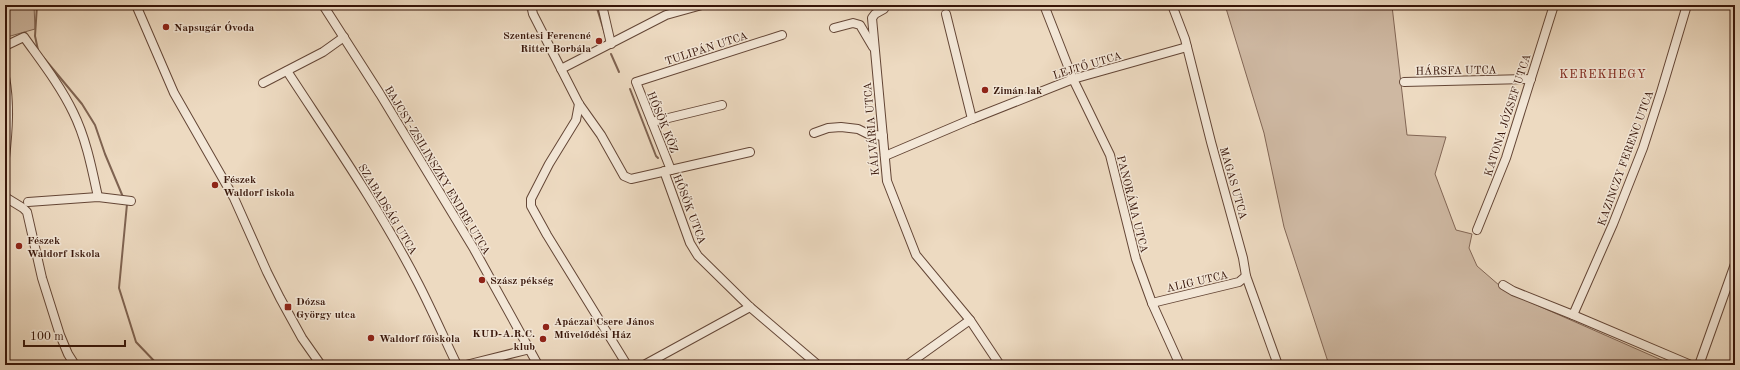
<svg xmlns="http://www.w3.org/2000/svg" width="1740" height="370" font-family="'Old Standard TT',serif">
<rect width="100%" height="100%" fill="#eddac1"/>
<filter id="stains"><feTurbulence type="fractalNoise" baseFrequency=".005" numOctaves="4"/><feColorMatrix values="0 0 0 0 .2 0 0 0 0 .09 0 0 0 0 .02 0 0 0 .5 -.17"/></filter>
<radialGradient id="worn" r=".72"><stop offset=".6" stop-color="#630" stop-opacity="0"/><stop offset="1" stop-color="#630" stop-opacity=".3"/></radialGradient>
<g fill="#ceb8a2" stroke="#826655">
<path d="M5 5H34L35 29 7 37 5 28Z"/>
<path d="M1225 5H1373L1374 8 1392 6 1407 135 1446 137 1435 174 1456 230 1472 234 1469 248 1477 266 1507 292 1673 365H1329L1284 227 1264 133Z"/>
</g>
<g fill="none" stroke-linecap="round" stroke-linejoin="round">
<g stroke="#7f6351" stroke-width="2">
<path d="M37 5 35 36 38 50"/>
<path d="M596 5 605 34"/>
<path d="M611 54 619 72"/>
<path d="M43 57 82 104 95 125 105 154 123 197"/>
<path d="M630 89 656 156 658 158"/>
<path d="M127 204 119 288 136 342 158 365"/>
</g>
<g stroke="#644636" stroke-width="10">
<g id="minor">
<path d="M136 5 174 93 234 198 267 272 280 298 302 338 321 365"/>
<path d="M323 5 380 94 474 249 538 365"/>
<path d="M531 5 533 14 579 104 601 135 624 176 631 179 750 152"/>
<path d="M602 5 611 44"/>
<path d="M1044 5 1073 79 1110 155 1136 259 1152 303 1180 365"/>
<path d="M1172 5 1185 39 1211 142 1243 258 1246 276 1278 365"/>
<path d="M884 9 875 14 872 18 887 181 916 255 970 320 1000 365"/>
<path d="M946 14 972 119"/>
<path d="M834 28 853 23 860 25 873 47"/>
<path d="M5 46 24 37C41 61 60 85 73 112 86 138 92 169 98 197"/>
<path d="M561 69 666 15 702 5"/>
<path d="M287 71C332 140 380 209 418 283 432 310 444 338 457 365"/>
<path d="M5 77C10 104 8 131 5 158"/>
<path d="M1404 82 1531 79"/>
<path d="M263 83 323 52 344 37"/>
<path d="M579 104 576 120 549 164 531 199V206L547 235 627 365"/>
<path d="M652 122 722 105"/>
<path d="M814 133 828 128 841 127 858 129 868 134 883 136"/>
<path d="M885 156 972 119 1073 79 1187 47"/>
<path d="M671 170 636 82 782 35"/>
<path d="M664 171 690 243 698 256 750 307 818 365"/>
<path d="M5 197 23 208 27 212 42 278 60 335 68 354 75 365"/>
<path d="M28 202 98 197 131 201"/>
<path d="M1477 230 1506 158 1554 5"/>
<path d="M1503 285 1513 291 1573 315 1691 365"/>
<path d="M1152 303 1239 282 1246 276"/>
<path d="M1573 315 1613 224 1643 148 1661 92 1687 5"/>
<path d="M466 365 530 349"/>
<path d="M644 365 750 307"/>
<path d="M907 365 970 320"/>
<path d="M1699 365 1735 264"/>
</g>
</g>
<use href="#minor" stroke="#f3e7d7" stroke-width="8"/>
</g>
<g fill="#8f2418" stroke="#f3e7d7" stroke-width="1.5">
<circle cx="166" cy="27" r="4"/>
<circle cx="599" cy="41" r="4"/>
<circle cx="985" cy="90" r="4"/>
<circle cx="215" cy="185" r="4"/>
<circle cx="19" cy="246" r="4"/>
<circle cx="482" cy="280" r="4"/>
<rect x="284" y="303" width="8" height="8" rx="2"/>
<circle cx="546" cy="327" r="4"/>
<circle cx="371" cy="338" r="4"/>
<circle cx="543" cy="339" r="4"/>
</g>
<g text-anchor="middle" stroke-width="3" stroke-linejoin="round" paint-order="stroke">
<g font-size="11" font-weight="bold" fill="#361408" stroke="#f3e7d7" text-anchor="start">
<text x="174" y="31">Napsugár Óvoda</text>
<text x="591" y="39" text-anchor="end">Szentesi Ferencné<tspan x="591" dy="13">Ritter Borbála</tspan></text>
<text x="993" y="94">Zimán lak</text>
<text x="223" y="183">Fészek<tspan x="223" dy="13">Waldorf iskola</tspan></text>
<text x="27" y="244">Fészek<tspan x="27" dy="13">Waldorf Iskola</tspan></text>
<text x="490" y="284">Szász pékség</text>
<text x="296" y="305">Dózsa<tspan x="296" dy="13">György utca</tspan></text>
<text x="554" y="325">Apáczai Csere János<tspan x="554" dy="13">Művelődési Ház</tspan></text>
<text x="535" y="337" text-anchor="end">KUD-A.R.C.<tspan x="535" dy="13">klub</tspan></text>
<text x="379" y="342">Waldorf főiskola</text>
</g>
<g font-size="11" fill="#361408" stroke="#f3e7d7">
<text transform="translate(706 48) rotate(-18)" y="4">TULIPÁN UTCA</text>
<text transform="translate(1087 65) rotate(-17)" y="4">LEJTŐ UTCA</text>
<text transform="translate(1456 70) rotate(-1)" y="4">HÁRSFA UTCA</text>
<text transform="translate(1507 115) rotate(-72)" y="4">KATONA JÓZSEF UTCA</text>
<text transform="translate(663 122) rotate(68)" y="4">HŐSÖK KÖZ</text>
<text transform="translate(871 129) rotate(-95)" y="4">KÁLVÁRIA UTCA</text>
<text transform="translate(1625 158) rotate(-70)" y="4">KAZINCZY FERENC UTCA</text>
<text transform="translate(438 170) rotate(59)" y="4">BAJCSY-ZSILINSZKY ENDRE UTCA</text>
<text transform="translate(1234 183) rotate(74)" y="4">MAGAS UTCA</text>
<text transform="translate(1133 204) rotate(76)" y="4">PANORÁMA UTCA</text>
<text transform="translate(388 209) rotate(59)" y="4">SZABADSÁG UTCA</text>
<text transform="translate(690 209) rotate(69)" y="4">HŐSÖK UTCA</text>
<text transform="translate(1197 281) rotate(-13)" y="4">ALIG UTCA</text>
</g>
<g font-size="12" letter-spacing="1" fill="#7a1f14" stroke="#f3e7d7">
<text x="1603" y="78">KEREKHEGY</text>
</g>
</g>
<rect width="1740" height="370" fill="none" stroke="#eddac1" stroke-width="20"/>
<rect x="6" y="6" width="1728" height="358" fill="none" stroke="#361408" stroke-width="2"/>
<rect x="10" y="10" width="1720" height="350" fill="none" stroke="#361408"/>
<path d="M24 340v6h101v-6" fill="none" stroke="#361408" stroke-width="2"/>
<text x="30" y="340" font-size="12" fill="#361408" stroke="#f3e7d7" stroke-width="3" paint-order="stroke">100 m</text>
<rect width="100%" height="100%" filter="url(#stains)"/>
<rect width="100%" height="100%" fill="url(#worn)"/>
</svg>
